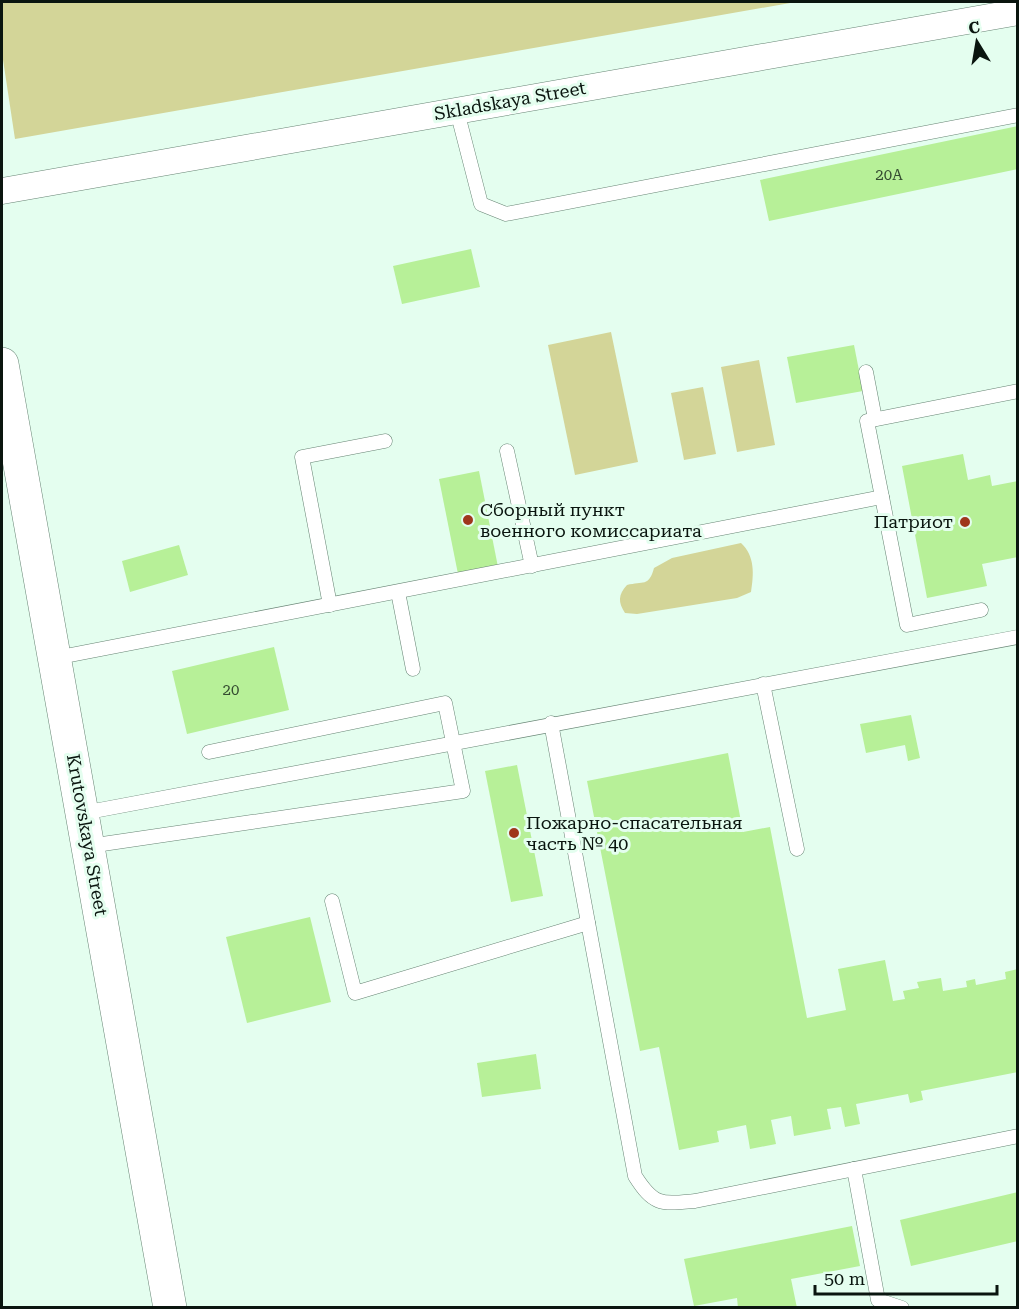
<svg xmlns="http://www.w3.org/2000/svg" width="1019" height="1309" font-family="'Roboto Serif',serif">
<rect width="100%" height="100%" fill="#e4feef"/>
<g fill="#d3d598">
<path d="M2 2H796L15 139 2 53Z"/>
<path d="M611 332 638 462 575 475 548 345Z"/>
<path d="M759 360 775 445 737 452 721 367Z"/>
<path d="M703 387 716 454 684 460 671 393Z"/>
<path d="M741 543C755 556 754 574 751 592L737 598 637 614 625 613C618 602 618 595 627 585 643 581 649 587 654 568L672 558Z"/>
</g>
<g fill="#b7f098">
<path d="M1018 126V169L769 221 760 180Z"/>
<path d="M471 249 480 287 402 304 393 266Z"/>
<path d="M854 345 863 391 796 403 787 357Z"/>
<path d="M963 454 968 480 990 475 992 486 1018 481V557L982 564 987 586 927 598 902 466Z"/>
<path d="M479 471 498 567 458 574 439 479Z"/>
<path d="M179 545 188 575 130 592 122 561Z"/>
<path d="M274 647 289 710 187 734 172 671Z"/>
<path d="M911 715 920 758 908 761 905 745 866 753 860 724Z"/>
<path d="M728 753 743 832 770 827 807 1018 846 1010 838 969 885 960 893 1001 905 999 903 991 919 988 917 982 941 978 943 991 967 987 966 981 975 979 976 985 1006 979 1005 972 1018 969V1072L921 1091 923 1100 910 1103 908 1094 856 1104 860 1124 845 1127 841 1107 827 1109 831 1129 794 1136 791 1116 771 1120 776 1144 750 1149 746 1125 717 1131 719 1142 679 1150 659 1047 640 1051 587 781Z"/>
<path d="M517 765 543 896 511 902 485 771Z"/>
<path d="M310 917 331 1002 247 1023 226 937Z"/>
<path d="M536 1054 541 1089 482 1097 477 1063Z"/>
<path d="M1018 1192V1241L911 1266 900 1220Z"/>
<path d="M852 1226 860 1266 791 1279 797 1308H738L737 1298 694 1306 684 1259Z"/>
</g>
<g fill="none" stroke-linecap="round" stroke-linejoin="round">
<g stroke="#678474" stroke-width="15">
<g id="service">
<path d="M457 111 481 204 506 214 1018 115"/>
<path d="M866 372 875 419"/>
<path d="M507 451 532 566"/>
<path d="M882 497 907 625 981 610"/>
<path d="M398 592 413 669"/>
<path d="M330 605 302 457 385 441"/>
<path d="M55 658 882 497 867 421 1018 391"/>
<path d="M763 684 797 849"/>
<path d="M551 723 635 1176C654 1206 661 1204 695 1201L1018 1136"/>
<path d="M83 813 1018 637"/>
<path d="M89 846 463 791 445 703 209 752"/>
<path d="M332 901 355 993 588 923"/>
<path d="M854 1169 878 1300 902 1308"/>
</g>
</g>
<g stroke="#678474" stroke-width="27">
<path id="minor" d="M2 191 1018 12"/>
</g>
<g stroke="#678474" stroke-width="34">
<path id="tertiary" d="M2 364 170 1308"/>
</g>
<use href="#service" stroke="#fff" stroke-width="14"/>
<use href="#minor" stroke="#fff" stroke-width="26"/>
<use href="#tertiary" stroke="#fff" stroke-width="33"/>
</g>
<g fill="#9f371c" stroke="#e4feef" stroke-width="2">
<circle cx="468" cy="520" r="6"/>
<circle cx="965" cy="522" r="6"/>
<circle cx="514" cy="833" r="6"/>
</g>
<g text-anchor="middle" stroke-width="6" stroke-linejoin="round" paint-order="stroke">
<g font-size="15" fill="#354c31">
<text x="889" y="180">20А</text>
<text x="231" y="695">20</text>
</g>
<g font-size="18" fill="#0a150f" stroke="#e4feef">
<text transform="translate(510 101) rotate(-10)" y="6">Skladskaya Street</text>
<text transform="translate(87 835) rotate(80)" y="6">Krutovskaya Street</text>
</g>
<g font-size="18" fill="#0a150f" stroke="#e4feef" text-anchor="start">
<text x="480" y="516">Сборный пункт<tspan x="480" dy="21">военного комиссариата</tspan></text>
<text x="953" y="528" text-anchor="end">Патриот</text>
<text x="526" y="829">Пожарно-спасательная<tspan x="526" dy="21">часть № 40</tspan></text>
</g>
</g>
<rect width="1019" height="1309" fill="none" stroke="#0a150f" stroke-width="6"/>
<g transform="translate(977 42) rotate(349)" stroke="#e4feef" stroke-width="4.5" paint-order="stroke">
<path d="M0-4.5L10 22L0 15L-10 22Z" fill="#0a150f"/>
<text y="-9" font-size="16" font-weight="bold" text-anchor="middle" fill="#0a150f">С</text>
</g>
<path d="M815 1285v9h182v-9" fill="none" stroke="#0a150f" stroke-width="3"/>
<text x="824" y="1285" font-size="18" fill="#0a150f" stroke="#e4feef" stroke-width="4.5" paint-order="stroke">50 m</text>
</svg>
